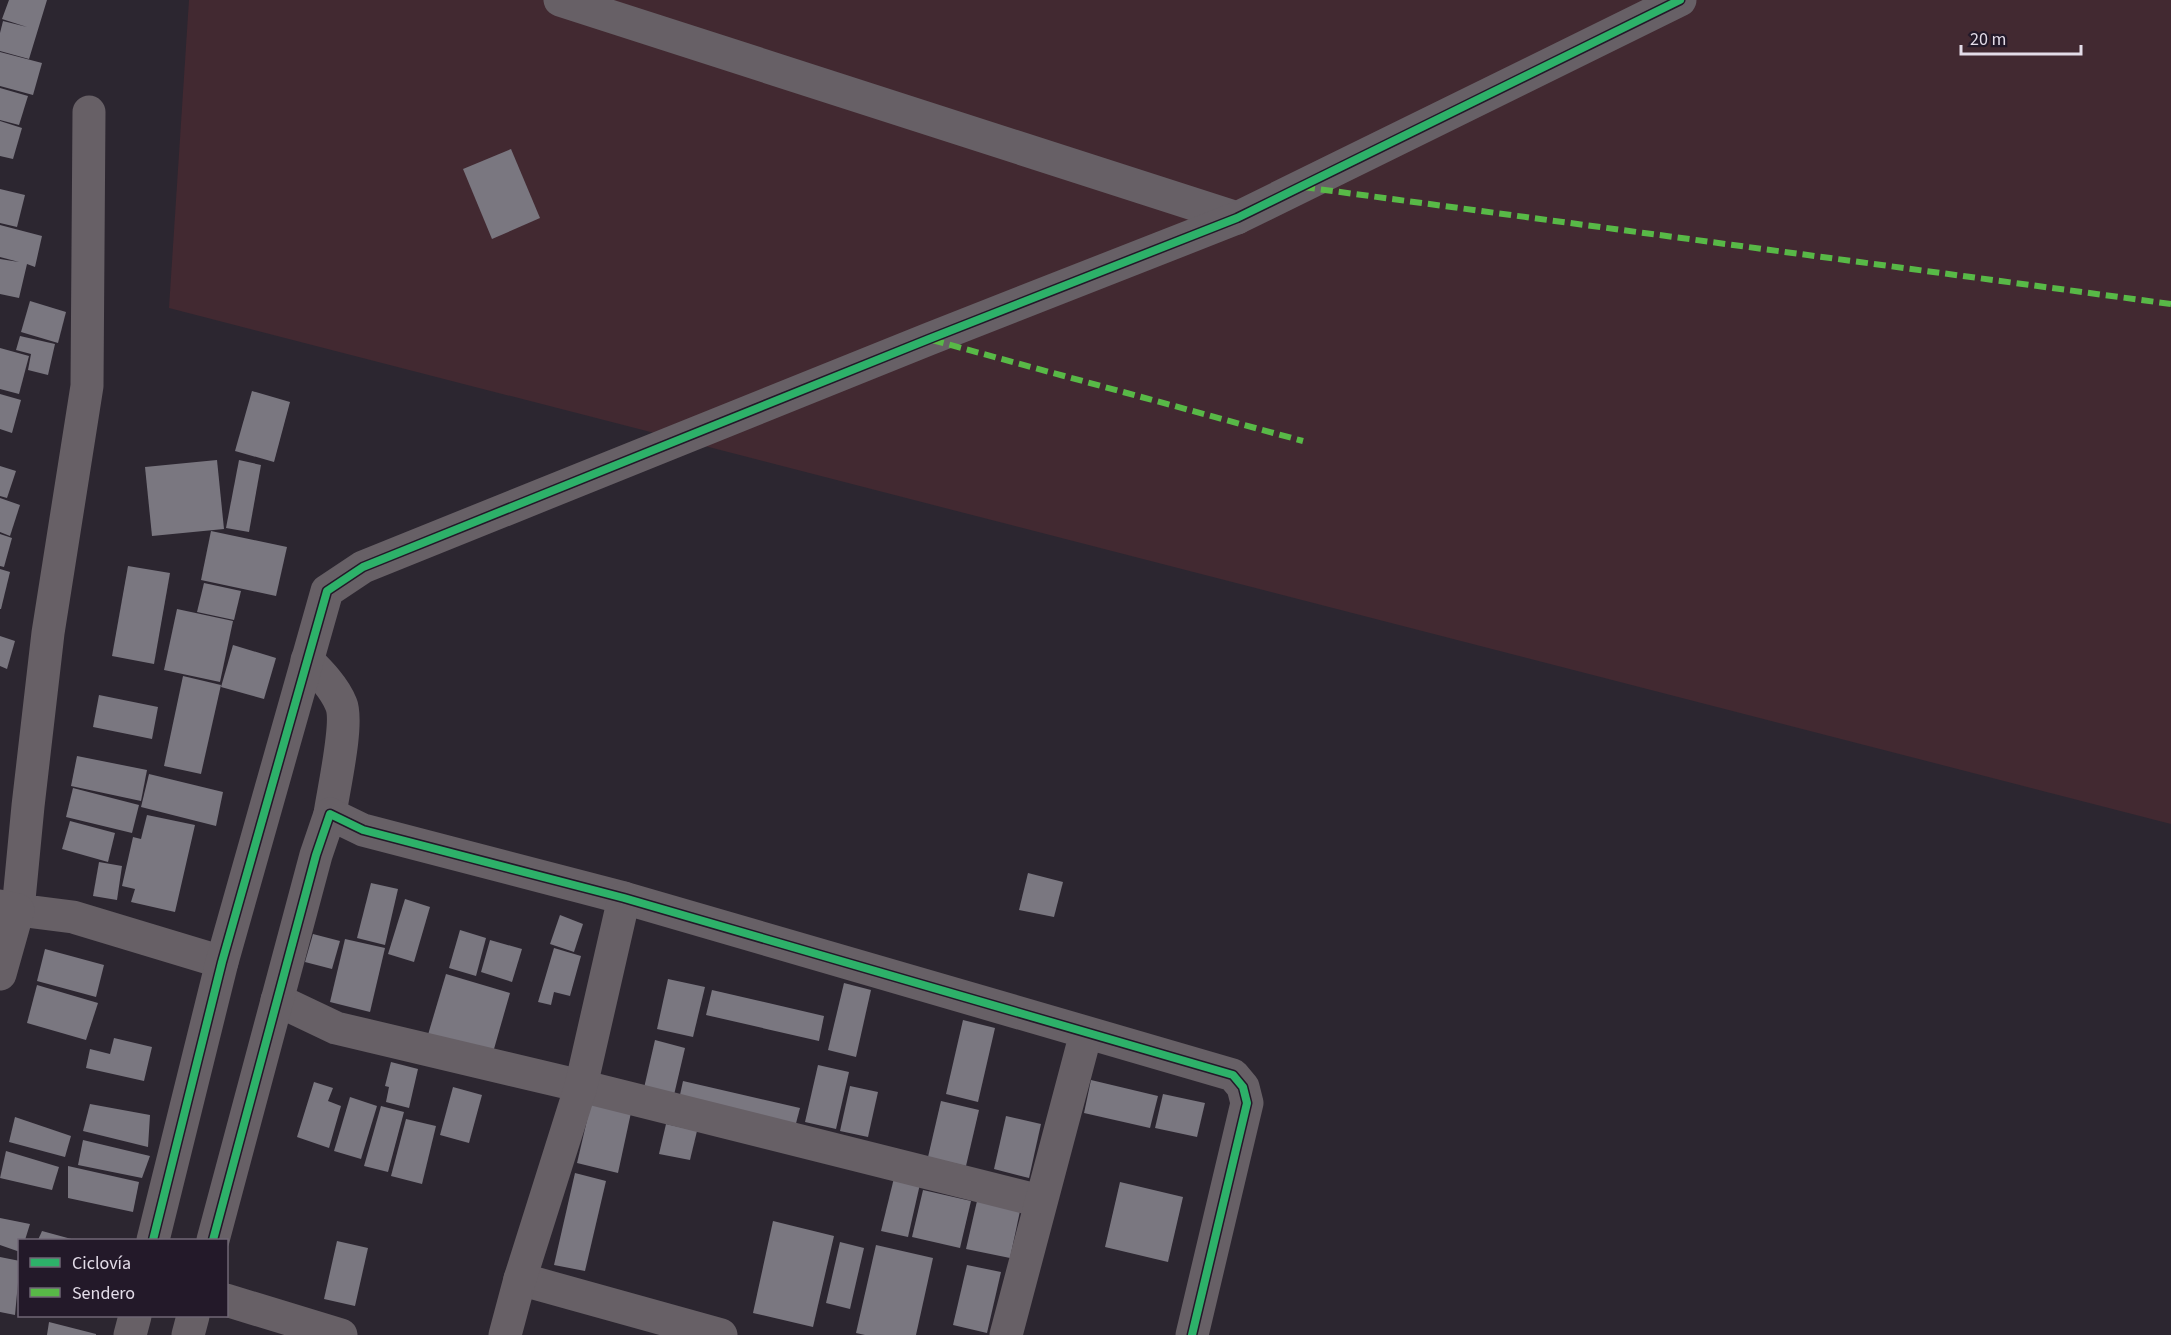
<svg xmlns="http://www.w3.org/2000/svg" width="2171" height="1335" font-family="'Source Sans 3',sans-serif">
<rect width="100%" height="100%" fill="#2c2630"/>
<path fill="#422931" d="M189 0H2171V824L169 308Z"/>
<g fill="#7a7780">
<path d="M9 0H47L29 59 0 51V33L3 21 27 27 2 19Z"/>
<path d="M0 52 42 63 33 95 0 86Z"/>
<path d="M0 88 28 96 19 125 0 120Z"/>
<path d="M0 121 22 128 13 159 0 156Z"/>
<path d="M511 149 540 218 492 239 463 169Z"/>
<path d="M0 189 25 195 17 227 0 223Z"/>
<path d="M0 225 42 236 35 267 27 264 19 298 0 294V259L19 262 0 257Z"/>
<path d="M30 301 66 312 58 343 21 332Z"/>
<path d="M20 336 55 344 48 375 28 370 31 354 16 350Z"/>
<path d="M0 348 29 356 19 394 0 389Z"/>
<path d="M252 391 290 402 274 462 235 451Z"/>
<path d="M0 394 21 400 12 433 0 429Z"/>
<path d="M217 460 224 529 152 536 145 467Z"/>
<path d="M239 460 261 465 249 532 226 528Z"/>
<path d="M0 466 16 471 7 498 0 496Z"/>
<path d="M0 498 20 505 10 536 0 532Z"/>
<path d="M211 531 287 547 276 596 201 580Z"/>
<path d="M0 534 12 538 4 567 0 566Z"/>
<path d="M128 566 170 573 154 664 112 656Z"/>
<path d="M0 569 10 572 1 609H0Z"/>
<path d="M204 583 241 591 234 620 197 612Z"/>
<path d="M177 609 233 621 220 682 164 670Z"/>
<path d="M0 636 15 641 7 669 0 666Z"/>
<path d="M233 645 276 658 264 699 221 687Z"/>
<path d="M183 676 221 685 201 774 164 766Z"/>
<path d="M99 695 158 707 152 739 93 727Z"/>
<path d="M77 756 147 770 141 801 71 786Z"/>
<path d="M149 774 223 792 216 826 141 807Z"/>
<path d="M73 788 139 805 132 833 66 817Z"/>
<path d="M147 815 195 825 175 912 131 902 135 889 122 886 133 837 141 839Z"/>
<path d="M70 821 115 833 108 862 62 849Z"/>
<path d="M99 862 122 866 117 900 93 896Z"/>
<path d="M1028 873 1063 882 1054 917 1019 910Z"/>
<path d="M371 883 398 889 385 945 357 938Z"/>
<path d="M405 899 430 907 414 962 388 954Z"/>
<path d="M560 915 583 924 574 952 550 944Z"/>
<path d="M460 930 486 938 476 976 449 968Z"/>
<path d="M313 934 340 941 332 969 305 962Z"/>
<path d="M345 939 385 948 370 1012 330 1002Z"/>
<path d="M490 940 522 949 512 982 481 972Z"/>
<path d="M554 948 581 956 570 996 554 992 551 1005 538 1002Z"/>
<path d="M45 949 104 965 96 997 37 981Z"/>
<path d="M446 974 510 993 492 1056 427 1038Z"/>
<path d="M668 979 705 987 693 1037 657 1029Z"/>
<path d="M844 983 871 990 856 1057 828 1050Z"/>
<path d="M37 985 98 1003 86 1040 27 1023Z"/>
<path d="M712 990 824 1016 819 1041 706 1015Z"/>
<path d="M963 1020 995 1028 978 1102 946 1094Z"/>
<path d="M114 1038 152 1047 144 1081 86 1068 90 1049 110 1054Z"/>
<path d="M655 1040 685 1048 674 1095 644 1088Z"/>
<path d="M391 1062 418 1069 409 1108 386 1102 389 1087 385 1086Z"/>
<path d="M818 1065 849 1072 836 1129 805 1122Z"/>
<path d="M1091 1080 1158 1096 1150 1128 1084 1113Z"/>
<path d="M683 1081 800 1108 794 1131 678 1104Z"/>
<path d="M314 1082 333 1088 328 1101 341 1106 329 1148 297 1137Z"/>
<path d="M850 1086 878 1092 868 1137 840 1131Z"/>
<path d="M453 1087 482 1095 469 1143 440 1135Z"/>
<path d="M1163 1094 1205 1103 1197 1137 1155 1128Z"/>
<path d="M350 1097 377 1106 361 1159 334 1151Z"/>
<path d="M592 1099 632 1108 618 1173 577 1163Z"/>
<path d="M941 1101 979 1110 966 1166 928 1157Z"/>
<path d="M90 1104 150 1115 148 1147 83 1131Z"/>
<path d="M381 1106 404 1112 388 1172 364 1166Z"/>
<path d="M1006 1116 1041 1124 1029 1178 994 1169Z"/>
<path d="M15 1117 71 1136 65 1157 9 1142Z"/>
<path d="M406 1119 436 1126 422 1184 391 1176Z"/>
<path d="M666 1124 697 1131 690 1160 659 1154Z"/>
<path d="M83 1140 150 1156 142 1178 78 1165Z"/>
<path d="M6 1151 59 1167 52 1190 0 1178Z"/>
<path d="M68 1166 139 1182 133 1212 68 1198Z"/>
<path d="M575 1173 606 1181 585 1271 554 1265Z"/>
<path d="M894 1178 920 1184 908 1237 881 1231Z"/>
<path d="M1120 1182 1183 1197 1168 1262 1105 1247Z"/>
<path d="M923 1190 971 1201 960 1248 912 1237Z"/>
<path d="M977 1201 1020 1211 1010 1258 966 1249Z"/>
<path d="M0 1218 30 1224 25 1240H20V1252L0 1245Z"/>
<path d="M773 1221 834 1236 813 1327 753 1313Z"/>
<path d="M42 1231 75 1240H38Z"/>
<path d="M337 1241 368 1248 355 1306 324 1299Z"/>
<path d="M840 1242 864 1248 850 1309 826 1303Z"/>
<path d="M876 1245 933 1258 916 1335H865L856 1333Z"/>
<path d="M0 1257 20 1261 15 1315 0 1312Z"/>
<path d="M967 1265 1001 1272 987 1333 953 1325Z"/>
<path d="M49 1322 96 1334V1335H47Z"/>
</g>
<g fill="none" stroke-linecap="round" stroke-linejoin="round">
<g stroke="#676066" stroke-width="33">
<path d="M560 0 1237 218"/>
<path d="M89 112 87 386 48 633 28 806 18 910 73 917 222 962"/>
<path d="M307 660C320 673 334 687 341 704 349 722 333 792 330 814"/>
<path d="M0 906 18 910 0 974"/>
<path d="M277 1000 336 1028 581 1086 1040 1201"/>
<path d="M153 1240 222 962 327 591 363 567 929 339 1237 218 1680 0"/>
<path d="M213 1240 316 855 330 814 363 830 624 898 1233 1075 1243 1087 1247 1103 1192 1335"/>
<path d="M520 1279 721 1335"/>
<path d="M226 1300 341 1335"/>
<path d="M130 1335 135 1316"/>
<path d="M188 1335 193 1316"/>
<path d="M505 1335 520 1279 581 1086 624 898"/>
<path d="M1006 1335 1086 1033"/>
</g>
<g stroke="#58b947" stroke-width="6" stroke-dasharray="12 6" stroke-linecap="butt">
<path d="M1303 187 2171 304"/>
<path d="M932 340 1303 441"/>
</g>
<g stroke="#231929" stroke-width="11">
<g id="cycleway">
<path d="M153 1240 222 962 327 591 363 567 929 339 1237 218 1680 0"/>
<path d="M213 1240 316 855 330 814 363 830 624 898 1233 1075 1243 1087 1247 1103 1192 1335"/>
</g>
</g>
<use href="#cycleway" stroke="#2db169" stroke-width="8"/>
</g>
<rect x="18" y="1239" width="210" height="78" fill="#231929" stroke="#706775" stroke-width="1.5"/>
<rect x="30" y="1258" width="30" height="9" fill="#2db169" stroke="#706775" stroke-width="1.5"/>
<text x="72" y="1269" font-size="18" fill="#e3dce8">Ciclovía</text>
<rect x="30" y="1288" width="30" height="9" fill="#58b947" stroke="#706775" stroke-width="1.5"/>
<text x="72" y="1299" font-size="18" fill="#e3dce8">Sendero</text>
<path d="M1961 45v9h120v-9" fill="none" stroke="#e3dce8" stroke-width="3"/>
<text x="1970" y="45" font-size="18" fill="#e3dce8" stroke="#231929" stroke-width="4.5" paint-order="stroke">20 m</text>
</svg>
